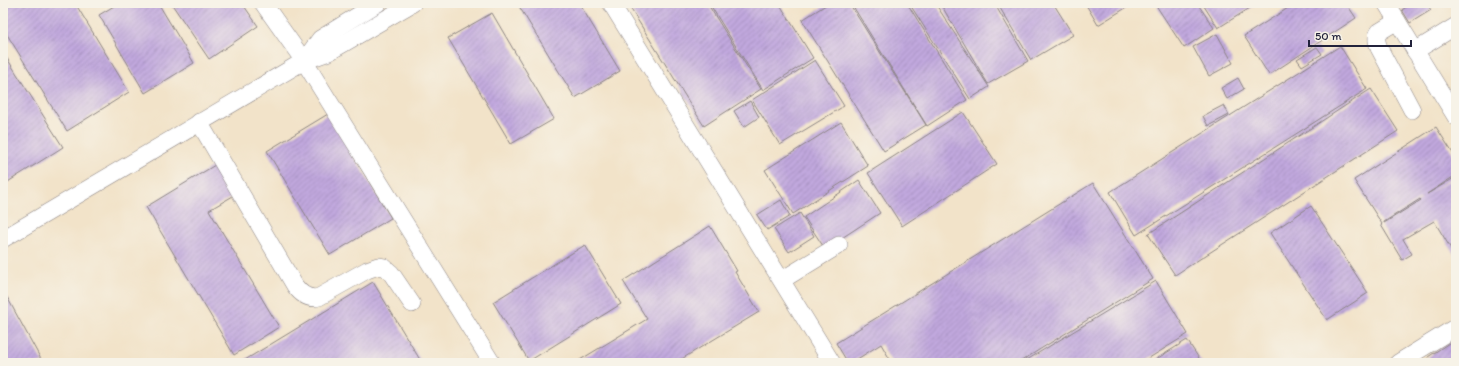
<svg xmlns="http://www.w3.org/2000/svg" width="1459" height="366" font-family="Itim,sans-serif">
<defs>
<pattern id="building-hatch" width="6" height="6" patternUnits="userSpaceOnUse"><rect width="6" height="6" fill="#c1a8de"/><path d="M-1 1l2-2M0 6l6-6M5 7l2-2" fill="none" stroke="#9c88b5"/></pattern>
</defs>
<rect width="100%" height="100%" fill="#f7f3e8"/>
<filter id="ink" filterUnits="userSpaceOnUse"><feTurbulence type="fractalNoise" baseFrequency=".025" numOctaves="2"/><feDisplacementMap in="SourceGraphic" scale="8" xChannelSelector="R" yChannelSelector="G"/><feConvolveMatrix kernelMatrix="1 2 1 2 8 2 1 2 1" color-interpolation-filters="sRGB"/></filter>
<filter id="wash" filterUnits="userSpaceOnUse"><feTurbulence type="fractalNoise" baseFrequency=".012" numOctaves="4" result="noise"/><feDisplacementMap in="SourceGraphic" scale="16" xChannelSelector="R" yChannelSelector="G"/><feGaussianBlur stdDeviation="0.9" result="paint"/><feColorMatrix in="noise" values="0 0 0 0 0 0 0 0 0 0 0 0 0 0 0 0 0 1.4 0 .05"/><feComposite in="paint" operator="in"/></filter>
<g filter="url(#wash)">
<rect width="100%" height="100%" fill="#f2e3c9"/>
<g id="blocks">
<g fill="url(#building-hatch)" fill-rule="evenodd">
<path d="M3 3H75L129 92 67 131 3 28Z"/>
<path d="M119 3H158L194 63 145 93 99 15Z"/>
<path d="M171 3H242L258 26 209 59Z"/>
<path d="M517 3H579L620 71 575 98Z"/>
<path d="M627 3H707L761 89 704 126Z"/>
<path d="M709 3H779L813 58 763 90Z"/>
<path d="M829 3H849L926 125 884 151 802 20Z"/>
<path d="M851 3H907L967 100 927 126Z"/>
<path d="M909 3H935L989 87 970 99Z"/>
<path d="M940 3H994L1028 61 988 84Z"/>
<path d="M997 3H1053L1073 35 1031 60Z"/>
<path d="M1085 3H1134L1098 25Z"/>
<path d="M1162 3H1197L1214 28 1184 48 1157 7Z"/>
<path d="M1202 3H1258L1218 28Z"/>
<path d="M1296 3H1346L1356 18 1269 75 1244 36Z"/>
<path d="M1412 3H1426L1431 10 1410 23 1402 10Z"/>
<path d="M492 13 554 119 511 144 448 38Z"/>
<path d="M1217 34 1233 63 1209 76 1193 47Z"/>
<path d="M1340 46 1367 89 1136 235 1110 192Z"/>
<path d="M1317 47 1322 54 1302 66 1297 59Z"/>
<path d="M3 52 63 147 3 185Z"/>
<path d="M815 60 844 106 780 145 752 100Z"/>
<path d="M1238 78 1244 89 1227 99 1221 88Z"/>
<path d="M1371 89 1398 131 1175 275 1148 234Z"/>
<path d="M750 101 759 117 744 127 734 111Z"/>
<path d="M1224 105 1229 115 1208 126 1203 116Z"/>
<path d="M963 112 997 164 902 226 868 173Z"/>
<path d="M328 114 391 218 330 255 267 151Z"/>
<path d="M841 122 868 166 793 214 765 170Z"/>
<path d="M1436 127 1456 158V175L1427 194 1456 177V257L1434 221 1403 239 1412 254 1402 260 1381 225 1382 224 1354 180ZM1420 199 1421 200 1384 223V222Z"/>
<path d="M215 165 233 196 209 210 279 327 234 355 146 207Z"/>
<path d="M859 180 880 213 825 249 804 217Z"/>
<path d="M1093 183 1153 279 1018 363H892L881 344 851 363H848L836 343Z"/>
<path d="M781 200 790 216 767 230 757 215Z"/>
<path d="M1311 206 1368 293 1327 320 1270 233Z"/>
<path d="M800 213 814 236 789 252 774 229Z"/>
<path d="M710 226 737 271 735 272 759 312 675 363H575L647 319 623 281Z"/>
<path d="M585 245 621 304 529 361 493 302Z"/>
<path d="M1156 281 1188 334 1141 363H1022Z"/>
<path d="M373 282 422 363H240Z"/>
<path d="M7 297 43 363H3V300Z"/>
<path d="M1187 340 1202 363H1150Z"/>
<path d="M1452 341 1456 347V363H1432L1428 357Z"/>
</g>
</g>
</g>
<g filter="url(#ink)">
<use href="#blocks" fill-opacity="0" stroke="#8a8282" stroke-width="1"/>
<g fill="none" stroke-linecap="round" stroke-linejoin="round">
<g stroke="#8a8282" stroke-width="18">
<g id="minor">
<path d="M263 3 304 61 492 363"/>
<path d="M611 3 832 363"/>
<path d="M1386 3 1456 117"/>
<path d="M1397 21 1379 32C1375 37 1377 43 1379 48L1412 110"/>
<path d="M1415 51 1456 26"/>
<path d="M304 61 320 39 378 3"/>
<path d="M199 122 295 286C301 294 309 300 319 297L367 270 378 266 384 267 391 273 412 304"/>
<path d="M3 239 304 61 329 52 413 3"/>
<path d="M782 280 839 245"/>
<path d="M1398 363 1456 327"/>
</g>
</g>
<use href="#minor" stroke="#fff" stroke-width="17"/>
</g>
</g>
<rect width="1459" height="366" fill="none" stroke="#f7f3e8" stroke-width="16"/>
<path d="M1309 40v6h102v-6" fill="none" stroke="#22223b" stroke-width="2"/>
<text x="1315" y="40" font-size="12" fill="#22223b" stroke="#f7f3e8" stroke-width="3" paint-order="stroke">50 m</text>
</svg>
